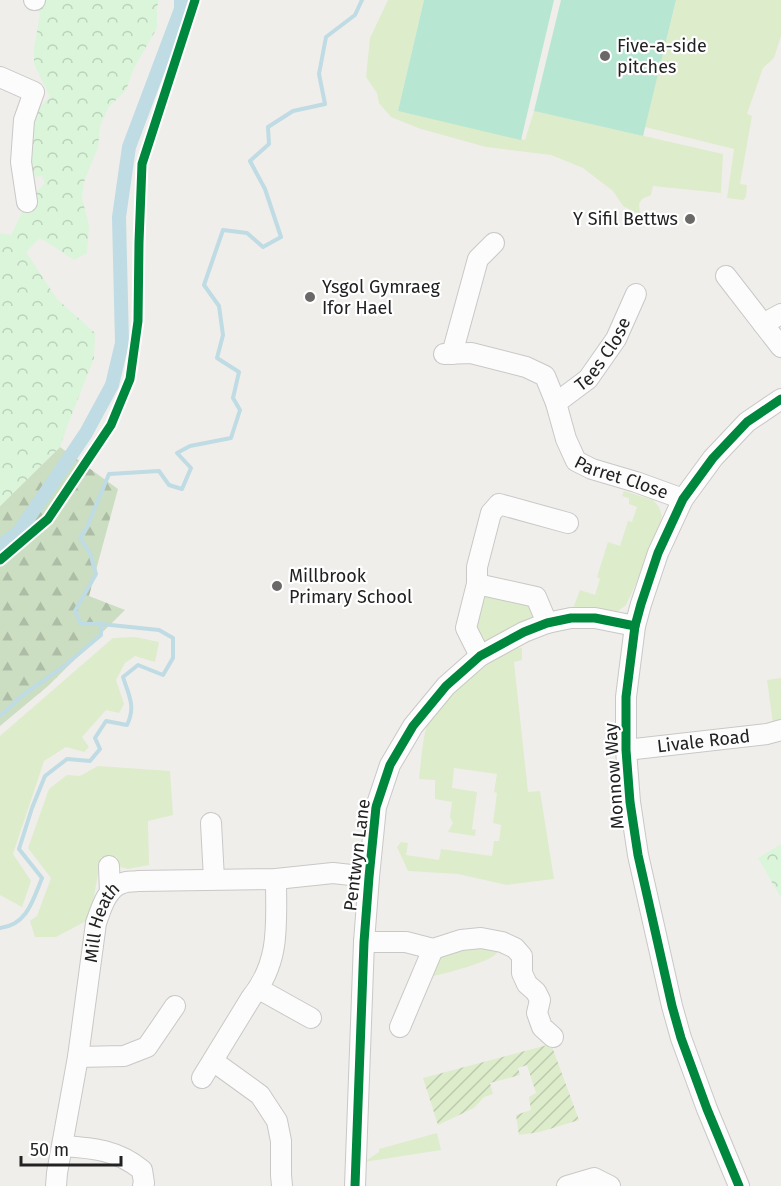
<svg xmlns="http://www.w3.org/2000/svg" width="781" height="1186" font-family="'Fira Sans',sans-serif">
<defs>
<pattern id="forest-firs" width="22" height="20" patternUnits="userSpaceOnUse" patternTransform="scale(1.5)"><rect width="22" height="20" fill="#cbdec1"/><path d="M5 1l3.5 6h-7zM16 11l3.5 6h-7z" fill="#aebea6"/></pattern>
<pattern id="park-crowns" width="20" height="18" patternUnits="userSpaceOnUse" patternTransform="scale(1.5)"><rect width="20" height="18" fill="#daf5da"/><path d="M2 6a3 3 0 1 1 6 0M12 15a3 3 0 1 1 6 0" fill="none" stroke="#bbd2bb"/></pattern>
<pattern id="garden-furrows" width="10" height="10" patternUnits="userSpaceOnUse" patternTransform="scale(1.5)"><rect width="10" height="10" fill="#ddeccb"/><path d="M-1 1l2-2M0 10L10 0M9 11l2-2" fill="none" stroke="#bdcaae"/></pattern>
</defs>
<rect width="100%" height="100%" fill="#f0eeeb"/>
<g fill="#ddeccb">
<path d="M388 0H424L398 111 525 140 534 111 723 154 721 193 653 186 651 195 642 199 639 204 640 215 623 206 613 191 583 168 551 155 486 147 421 129 391 117 379 103 377 93 366 77 370 38Z"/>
<path d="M676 0H781V36L774 58 763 68 747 114 752 116 740 184 747 185 746 197 743 200 727 198 734 149 645 127Z"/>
<path d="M624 491 653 500 659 507 662 516 654 545 626 605 618 611 608 613 572 611 580 590 595 595 600 579 597 577 608 542 620 546 628 521 632 522 637 507 629 504V498L622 496Z"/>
<path d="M485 594 523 600 531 606 535 618 492 642H484C469 625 470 610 485 594Z"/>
<path d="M135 637 159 642 155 662 135 656 125 663 116 680 124 704 119 713 106 710 82 737 89 747 84 752 66 747 44 761 13 854 31 881 22 907 0 895V736L113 638Z"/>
<path d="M515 647 522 648V660L514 662 528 792 540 791 554 879 507 885 458 874 408 871 397 847 401 842 408 843 406 855 439 860 441 849 492 856 494 841H499L501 825 493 823 497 793 494 792 497 774 454 768 452 788 477 792 472 829 476 830 475 836 448 832 453 823 450 817 452 802 435 799V780L419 779C421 763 422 744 426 728 433 700 490 661 515 647Z"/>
<path d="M781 678V719L773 724 767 680Z"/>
<path d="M98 766 170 771 173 815 148 821 149 865 128 869 120 867 117 857H101L90 919 56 937H35L30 921 37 916 51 878 28 848 49 789 67 775 80 776Z"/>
<path d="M483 947 498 952C490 963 442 974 426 978L435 959 450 948Z"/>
<path d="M437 1133 441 1150 364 1162 379 1152V1149Z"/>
</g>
<path fill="url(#forest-firs)" d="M60 447 118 489 89 596 125 610 48 686 0 726V506Z"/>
<g fill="url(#park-crowns)">
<path d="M34 0H159L157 7V28L134 68 126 90 108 108 100 126 98 147 84 182 82 198 89 226 87 253 74 260 40 238 26 252 57 299 95 333 94 358 68 424 60 447 0 506V233L11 235 27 202 45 183 42 176 31 177 27 162 34 113 50 97 34 64V49L40 13Z"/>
<path d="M781 844V898L758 858Z"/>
</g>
<path fill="url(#garden-furrows)" d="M551 1044 579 1120 540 1132 519 1135 516 1115 531 1110 529 1097 536 1093 527 1065 518 1068 520 1075 490 1083 493 1094 484 1097 474 1108 438 1125 423 1078Z"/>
<g fill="#b7e6d2">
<path d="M424 0H554L521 140 398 111Z"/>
<path d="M561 0H676L643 136 534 111Z"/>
</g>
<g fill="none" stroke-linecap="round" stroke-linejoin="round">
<g stroke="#bfdbe3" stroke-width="4">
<path d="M0 716 24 694 63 667 101 635V624H81L75 611 96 574 90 553 80 538 87 527 109 474 159 471 169 485 182 489 191 468 177 453 190 446 231 438 240 410 233 398 239 372 217 358 223 335 219 306 204 285 223 230 247 233 263 247 281 237 265 189 250 161 269 144 268 127 293 111 325 104 319 74 326 37 355 15 362 0"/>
<path d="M0 928C27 925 33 900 42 878L19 849 32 808 45 776 67 759 90 761 100 749 95 738 106 721 127 725C136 706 129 696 123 677L138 665 163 675 173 658V638L159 630 101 624"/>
</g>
<path stroke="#bfdbe3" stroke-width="14" d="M0 546 18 533 53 482 86 433 112 385 122 343 119 217 129 147 181 9V0"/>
<g stroke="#c9c8c7" stroke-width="22">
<g id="minor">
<path d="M34 0H35"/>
<path d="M0 77 34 92 24 120 21 162 27 202"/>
<path d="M726 276 781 347"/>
<path d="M763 324 781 314"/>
<path id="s1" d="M444 354 471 353 526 367 545 376 556 403 566 439 576 461 592 469 636 482 683 499"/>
<path d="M452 354 478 259 494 243"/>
<path id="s2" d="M556 403 588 379 616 339 636 294"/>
<path d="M477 584 536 597 547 623"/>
<path d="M480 656 466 628 477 584V567L491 513 499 504 568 523"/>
<path id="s3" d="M626 750 767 734 781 730"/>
<path d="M211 823 214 879"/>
<path d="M109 866 110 892"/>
<path d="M364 942H406L433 949 461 940 481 938 502 942 515 948 522 956V973L527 984 536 992 540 1000 537 1013 542 1027 553 1037"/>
<path d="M259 989 311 1018"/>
<path d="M400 1027 433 949"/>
<path d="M78 1057 124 1056 147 1047 175 1006"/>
<path d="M213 1061 260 1095 277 1121 281 1141V1175L282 1186"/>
<path d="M202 1078 251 998C281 961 276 923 276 879"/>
<path d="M63 1146C94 1148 117 1150 142 1170L144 1183 143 1186"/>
<path id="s4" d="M56 1186 57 1173 78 1057 96 923C101 909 107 887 123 883 127 881 133 882 138 881L276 879 333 873 369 877"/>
<path d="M355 1186 364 942 369 877 376 807 390 765 413 726 446 686 480 656 524 632 547 623 571 618H595L635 626"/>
<path d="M567 1186 594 1178 610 1186"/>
<path d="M739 1186 707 1109 681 1038 672 1006 638 855 630 802 626 750V697L635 626 641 604 658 553 683 499 713 458 747 422 781 399"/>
</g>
</g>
<use href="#minor" stroke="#fdfcfc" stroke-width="20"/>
<g stroke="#fff" stroke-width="13">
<g id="cycleway">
<path d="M0 560 48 519 111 425 130 379 138 321 139 242 142 164 195 0"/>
<path d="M355 1186 364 942 369 877 376 807 390 765 413 726 446 686 480 656 524 632 547 623 571 618H595L635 626"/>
<path d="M739 1186 707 1109 681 1038 672 1006 638 855 630 802 626 750V697L635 626 641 604 658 553 683 499 713 458 747 422 781 399"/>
</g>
</g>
<use href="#cycleway" stroke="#00873e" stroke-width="9"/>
</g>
<g fill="#6a6968" stroke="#fff" stroke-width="2">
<circle cx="605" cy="56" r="6"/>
<circle cx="690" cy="219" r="6"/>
<circle cx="310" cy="297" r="6"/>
<circle cx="277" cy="586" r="6"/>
</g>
<g text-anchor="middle" stroke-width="4.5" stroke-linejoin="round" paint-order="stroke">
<g font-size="18" fill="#222" stroke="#fff" text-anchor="start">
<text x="617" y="52">Five-a-side<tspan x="617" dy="21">pitches</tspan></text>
<text x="678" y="225" text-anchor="end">Y Sifil Bettws</text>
<text x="322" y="293">Ysgol Gymraeg<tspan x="322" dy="21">Ifor Hael</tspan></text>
<text x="289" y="582">Millbrook<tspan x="289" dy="21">Primary School</tspan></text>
</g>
<g font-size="18" fill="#222" stroke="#fff">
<text dy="6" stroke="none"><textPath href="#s2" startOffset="69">Tees Close</textPath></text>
<text dy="6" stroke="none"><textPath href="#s1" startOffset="244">Parret Close</textPath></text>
<text dy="6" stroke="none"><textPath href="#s3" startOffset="78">Livale Road</textPath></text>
<text transform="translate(614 776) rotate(-94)" y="6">Monnow Way</text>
<text transform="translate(357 855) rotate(-83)" y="6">Pentwyn Lane</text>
<text dy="6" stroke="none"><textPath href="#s4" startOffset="268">Mill Heath</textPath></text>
</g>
</g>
<path d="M21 1156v9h100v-9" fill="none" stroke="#222222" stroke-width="3"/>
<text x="30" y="1156" font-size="18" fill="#222222" stroke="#ffffff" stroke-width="4.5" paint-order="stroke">50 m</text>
</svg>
